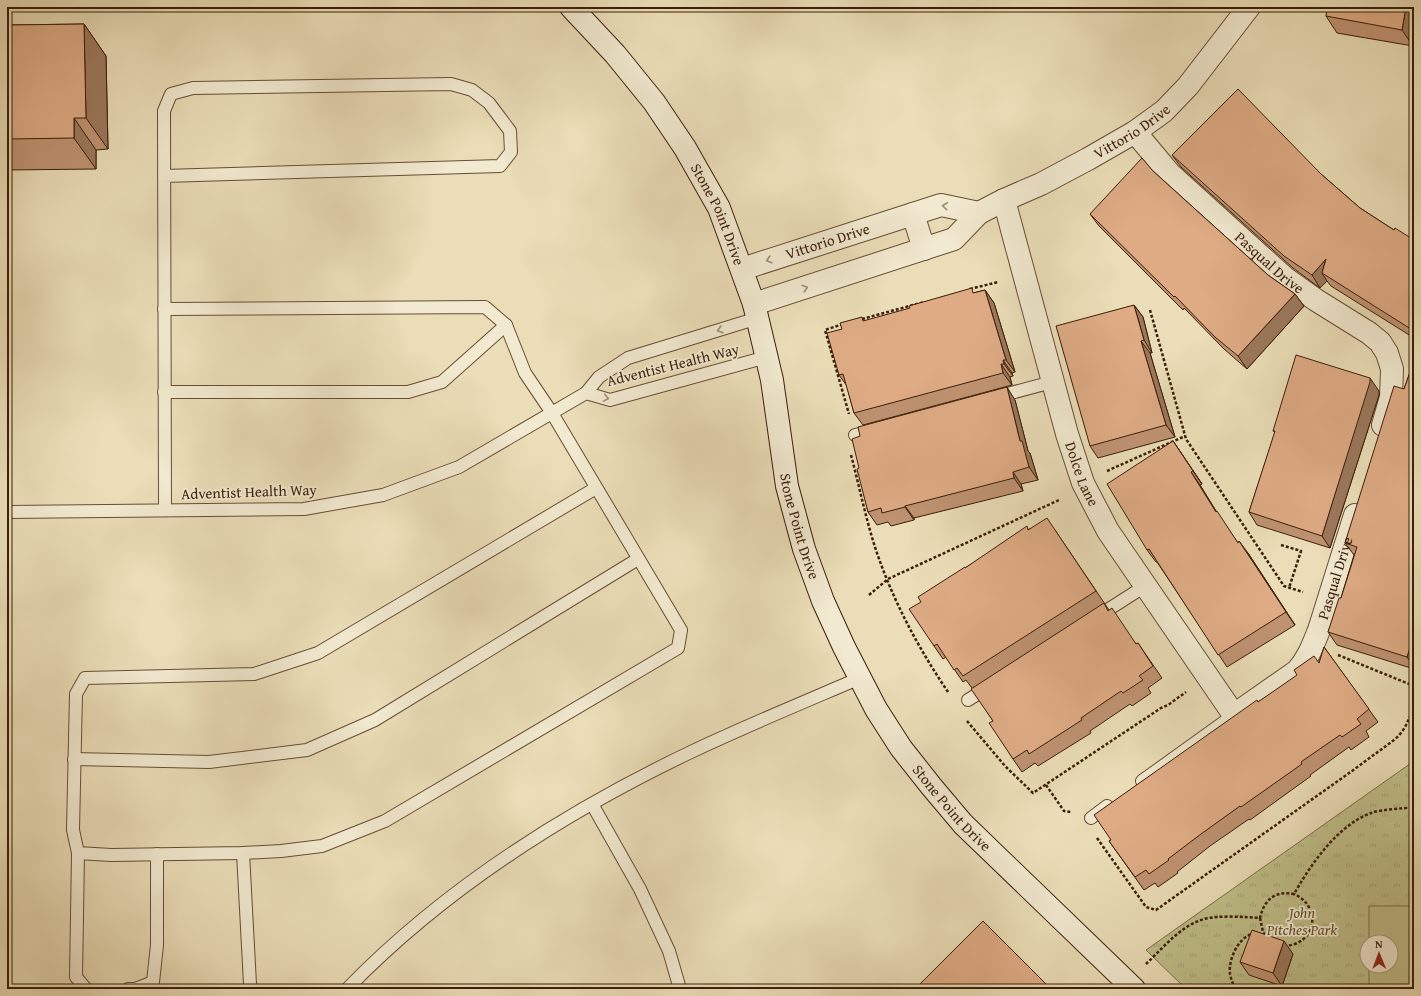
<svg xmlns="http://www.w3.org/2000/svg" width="1421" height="996" font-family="'Gentium Book Plus',serif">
<defs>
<pattern id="park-tufts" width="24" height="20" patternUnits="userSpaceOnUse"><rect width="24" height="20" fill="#bfbe89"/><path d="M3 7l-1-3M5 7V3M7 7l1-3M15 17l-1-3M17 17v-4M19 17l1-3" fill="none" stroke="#a5a375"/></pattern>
</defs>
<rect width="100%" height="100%" fill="#eaddb7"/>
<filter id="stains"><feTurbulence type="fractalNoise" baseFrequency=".005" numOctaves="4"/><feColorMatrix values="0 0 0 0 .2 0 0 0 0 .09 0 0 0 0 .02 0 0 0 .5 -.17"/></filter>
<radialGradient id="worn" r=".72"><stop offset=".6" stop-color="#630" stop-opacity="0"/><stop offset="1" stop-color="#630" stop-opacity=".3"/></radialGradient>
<path fill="url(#park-tufts)" stroke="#7d6e48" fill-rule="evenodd" d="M1414 761V989H1186L1146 950ZM1367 942H1391V966H1367Z"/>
<path fill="#bfbe89" stroke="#7d6e48" d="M1369 906H1414V989H1369V966H1391V942H1369Z"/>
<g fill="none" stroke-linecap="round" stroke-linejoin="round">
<g stroke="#674e34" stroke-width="14">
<g id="lane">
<path d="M164 176 500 166 511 152 510 131 489 103 472 90 451 84 193 88 171 94 164 111 165 510"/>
<path d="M164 309 485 307 506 325 525 373 552 413 681 630 678 648 385 821 322 846 281 851 243 853 111 855 78 853 73 830 76 694 85 678 254 674 318 653 596 488"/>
<path d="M758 318 628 358 599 377 586 393 610 400 767 357"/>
<path d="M164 392H408L442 382 506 325"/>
<path d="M996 397 1052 382"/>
<path d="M855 435 876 430"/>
<path d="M7 512 304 509 383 495 459 467 586 393"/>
<path d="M1095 618 1145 586"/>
<path d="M968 700 989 687"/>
<path d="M74 759 209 762 307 750 375 720 638 559"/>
<path d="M1142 781 1234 715"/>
<path d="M592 804 640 889 669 951 680 989"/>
<path d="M1091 818 1107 806"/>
<path d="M78 853 76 977 86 989"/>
<path d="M243 853 250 984 252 989"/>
<path d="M128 989H135L153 982 157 945V854"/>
<path d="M347 989C445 888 567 811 693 751 748 725 804 702 860 678"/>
</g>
</g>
<g stroke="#674e34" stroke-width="24">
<g id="street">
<path id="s1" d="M1135 132 1170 174 1285 278 1316 300 1369 333 1380 342 1387 353 1392 369 1391 397 1383 425"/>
<path id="s2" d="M1004 200 1067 434 1083 483 1108 531 1234 715 1297 671C1308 659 1313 645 1319 630L1355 515"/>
<path d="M913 214 924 249"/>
<path id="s3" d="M742 269 941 205 979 213"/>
<path id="s4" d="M754 304 954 239 979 213 1004 200 1041 184 1088 159 1135 132 1164 111 1188 86 1249 7"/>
</g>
</g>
<g stroke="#3b1e08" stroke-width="24">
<g id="secondary">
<path id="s5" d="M571 7 615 54 654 102 685 148 719 208 754 304 772 380 787 486 804 549 823 601 844 647 876 709 901 748 931 786 963 824 1134 989"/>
</g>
</g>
<g stroke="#3b1e08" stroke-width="2.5" stroke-dasharray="3 2" stroke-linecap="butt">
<path d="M970 289 998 282"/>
<path d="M1150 310 1186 439 1284 586 1303 592"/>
<path d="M862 319 924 302"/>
<path d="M843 324 825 330 849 414"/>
<path d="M851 455C859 485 865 515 874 544 891 597 917 646 948 692"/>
<path d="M1107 471 1185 436"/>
<path d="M1281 545 1301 551 1289 588"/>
<path d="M869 595 888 579 1059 500"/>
<path d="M1338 655 1414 686"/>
<path d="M967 721 1005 766 1033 793 1161 708 1168 705 1186 692"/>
<path d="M1046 785 1064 811 1071 812"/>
<path d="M1097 838 1146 907 1156 910 1352 771 1394 740C1406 730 1409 719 1414 705"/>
<path d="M1260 918 1263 932 1266 936"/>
<path d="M1284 946C1316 945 1323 907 1294 894"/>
<path d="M1146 964C1163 948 1180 926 1204 919 1218 915 1245 917 1260 918 1264 900 1275 890 1294 894 1311 864 1338 825 1371 813 1382 809 1402 809 1414 807"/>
<path d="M1235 989C1233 984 1231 979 1230 974 1228 960 1238 938 1252 934"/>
</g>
<use href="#lane" stroke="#f1e9d0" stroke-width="12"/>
<use href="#street" stroke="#f1e9d0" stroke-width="22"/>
<use href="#secondary" stroke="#f1e9d0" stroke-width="22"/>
</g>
<g fill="#bf9372" stroke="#3b1e08">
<path d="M1414 7V42L1413 46 1337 33 1326 16Z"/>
<path d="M84 24 106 56 108 149 96 150V169L7 170V25Z"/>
<path d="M1172 155 1321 174 1360 208 1394 230 1414 240V338L1331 286 1327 281 1320 288 1293 268 1181 167Z"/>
<path d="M1153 171 1268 275 1295 294 1304 306 1247 369 1224 349 1184 308 1183 310 1099 226 1090 214Z"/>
<path d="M985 290 994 303 1015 372 1012 373 1013 376 1010 377 1012 385 863 425 854 413 847 386 839 375 842 329 865 321Z"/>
<path d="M1134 305 1143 317 1152 353H1150L1175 437 1098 458 1090 446Z"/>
<path d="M1414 361V669L1337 645 1328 632 1341 598 1354 555 1345 543 1404 389Z"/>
<path d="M1379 391V395L1330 548 1257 525 1249 512 1275 433 1273 431Z"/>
<path d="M1015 400 1028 451 1030 453 1038 480 1021 484 1023 491 914 518V520L891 526 888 522 877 525 868 512 859 468Z"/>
<path d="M1173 441 1202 484 1200 485 1216 511 1238 543 1248 553 1295 625 1227 667 1157 562H1156L1147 550Z"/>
<path d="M1029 529 1055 530 1109 610 1136 644 1138 643 1162 678 1148 688 1151 693 1132 706 1130 704 1090 731 1091 733 1038 766 1035 763 1022 772 1013 759 993 721 972 688 966 680 963 682 946 657 943 659 934 646 921 602 965 568Z"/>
<path d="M1324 647 1378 722 1366 731 1369 737 1351 750 1349 747 1310 775 1311 776 1250 820 1249 819 1210 846 1177 872 1178 873 1158 887 1155 883 1144 890 1109 841 1258 702 1319 663Z"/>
<path d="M1293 954 1282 986 1249 975 1240 962Z"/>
</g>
<g fill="#9b785c" stroke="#3b1e08">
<path d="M1406 7H1414V42L1413 46 1402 30Z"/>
<path d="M84 24 106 56 108 149 86 118Z"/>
<path d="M74 118 96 150V169L74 138Z"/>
<path d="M1326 259 1322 273 1327 281 1320 288 1312 275Z"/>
<path d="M985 290 994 303 1015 372 1006 360Z"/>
<path d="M1295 294 1304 306 1247 369 1238 356Z"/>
<path d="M1134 305 1143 317 1152 353 1144 340Z"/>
<path d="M1141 341 1150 353 1175 437 1166 425Z"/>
<path d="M1003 360 1012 373 1013 376 1004 364Z"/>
<path d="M1001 364 1010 377 1012 385 1003 373Z"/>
<path d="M1370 378 1379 391V395L1330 548 1322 536Z"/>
<path d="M1007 387 1015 400 1028 451 1030 453 1038 480 1029 467 1020 441Z"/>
<path d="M1173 441 1182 454 1202 484 1193 471Z"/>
<path d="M1013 472 1021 484 1023 491 1014 478Z"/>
<path d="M1191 472 1200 485 1224 524 1216 512Z"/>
<path d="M905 506 914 518V520L905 507Z"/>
<path d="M1239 541 1248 553 1295 625 1286 612Z"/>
<path d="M1414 635V667L1407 657Z"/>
<path d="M1284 941 1293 954 1282 986 1273 973Z"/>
</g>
<g fill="#deab84" stroke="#3b1e08">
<path d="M1327 7H1406L1402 30 1326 16Z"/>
<path d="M84 24 86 118H74V138L7 139V25Z"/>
<path d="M1238 89 1321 174 1360 208 1394 230 1395 228 1414 240V331L1322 273 1326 259 1312 275 1284 256 1172 155Z"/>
<path d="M1142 158 1153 171 1268 275 1295 294 1238 356 1215 337 1175 296 1174 297 1090 214Z"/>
<path d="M972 288 973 293 985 290 1006 360H1003L1004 364H1001L1003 373 854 413 843 374 839 375 827 333 842 329 840 323 862 317 863 321 910 308 909 306Z"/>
<path d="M1134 305 1144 340 1141 341 1166 425 1090 446 1056 326Z"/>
<path d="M1296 355 1370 378V382L1322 536 1249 512 1275 431H1273Z"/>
<path d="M1414 361V635L1407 657 1328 632 1339 598H1341L1357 547 1345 543 1394 386 1404 389Z"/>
<path d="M1007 387 1020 441H1022L1029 467 1013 472 1014 478 905 506V507L882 513 881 508 868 512 857 469 859 468 852 439 860 436 858 427Z"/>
<path d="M1173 441 1193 471 1191 472 1216 512 1217 511 1238 543 1239 541 1286 612 1218 655 1149 549 1147 550 1107 484Z"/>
<path d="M1047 518 1096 591 963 676 957 668 954 670 937 644 934 646 909 609 921 602 918 597 965 567V568L1027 526 1028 530Z"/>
<path d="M1104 603 1108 611 1112 608 1136 644 1138 643 1153 666 1139 676 1143 680 1123 693 1121 691 1081 718 1082 720 1029 754 1027 750 1013 759 989 723 993 721 971 689Z"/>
<path d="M1324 647 1369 709 1357 719 1361 724 1342 737 1340 735 1301 762 1302 764 1241 807 1240 806 1201 834 1168 859 1169 860 1149 874 1146 870 1135 877 1109 841 1111 840 1094 815 1257 700 1258 702 1297 675 1294 670 1314 656 1319 663Z"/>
<path d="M983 921 1051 989H915Z"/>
<path d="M1252 930 1284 941 1273 973 1240 962Z"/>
</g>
<defs><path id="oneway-chevron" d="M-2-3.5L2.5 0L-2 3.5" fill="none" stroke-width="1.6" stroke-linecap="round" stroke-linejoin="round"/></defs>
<g stroke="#9f8e76">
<use href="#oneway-chevron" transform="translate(945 206) rotate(-174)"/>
<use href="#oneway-chevron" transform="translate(769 260) rotate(162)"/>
<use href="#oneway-chevron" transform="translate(805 288) rotate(-18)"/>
<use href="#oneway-chevron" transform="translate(720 330) rotate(162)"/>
<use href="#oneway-chevron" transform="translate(606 398) rotate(10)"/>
</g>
<g text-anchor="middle" stroke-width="3.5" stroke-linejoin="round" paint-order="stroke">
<g font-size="15" fill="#3b1e08" stroke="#f1e9d0">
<text dy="5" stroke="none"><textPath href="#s4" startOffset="420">Vittorio Drive</textPath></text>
<text dy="5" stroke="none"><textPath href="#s5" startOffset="256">Stone Point Drive</textPath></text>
<text dy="5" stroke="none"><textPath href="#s3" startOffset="90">Vittorio Drive</textPath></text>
<text dy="5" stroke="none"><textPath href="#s1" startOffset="188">Pasqual Drive</textPath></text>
<text transform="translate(673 365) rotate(-14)" y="5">Adventist Health Way</text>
<text dy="5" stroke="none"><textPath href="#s2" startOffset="285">Dolce Lane</textPath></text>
<text transform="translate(249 492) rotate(-2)" y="5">Adventist Health Way</text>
<text dy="5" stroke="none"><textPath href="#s5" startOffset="580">Stone Point Drive</textPath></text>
<text dy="5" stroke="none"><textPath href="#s2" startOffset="749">Pasqual Drive</textPath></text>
<text dy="5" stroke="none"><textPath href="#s5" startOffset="904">Stone Point Drive</textPath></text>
</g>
<g font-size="15" font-style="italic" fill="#634e2f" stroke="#f1e9d0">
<text x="1302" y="918">John<tspan x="1302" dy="17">Pitches Park</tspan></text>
</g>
</g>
<rect width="1421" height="996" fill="none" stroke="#eaddb7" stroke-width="24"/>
<rect x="8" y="8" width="1405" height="980" fill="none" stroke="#3b1e08" stroke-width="2"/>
<rect x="12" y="12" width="1397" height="972" fill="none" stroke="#3b1e08"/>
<g transform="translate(1379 954) rotate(359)"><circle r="19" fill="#f1e9d0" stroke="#a89880"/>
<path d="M0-3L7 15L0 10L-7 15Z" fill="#8f2418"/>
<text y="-6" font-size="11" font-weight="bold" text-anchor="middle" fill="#3b1e08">N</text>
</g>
<rect width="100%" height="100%" filter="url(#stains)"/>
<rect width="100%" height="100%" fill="url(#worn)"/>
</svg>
